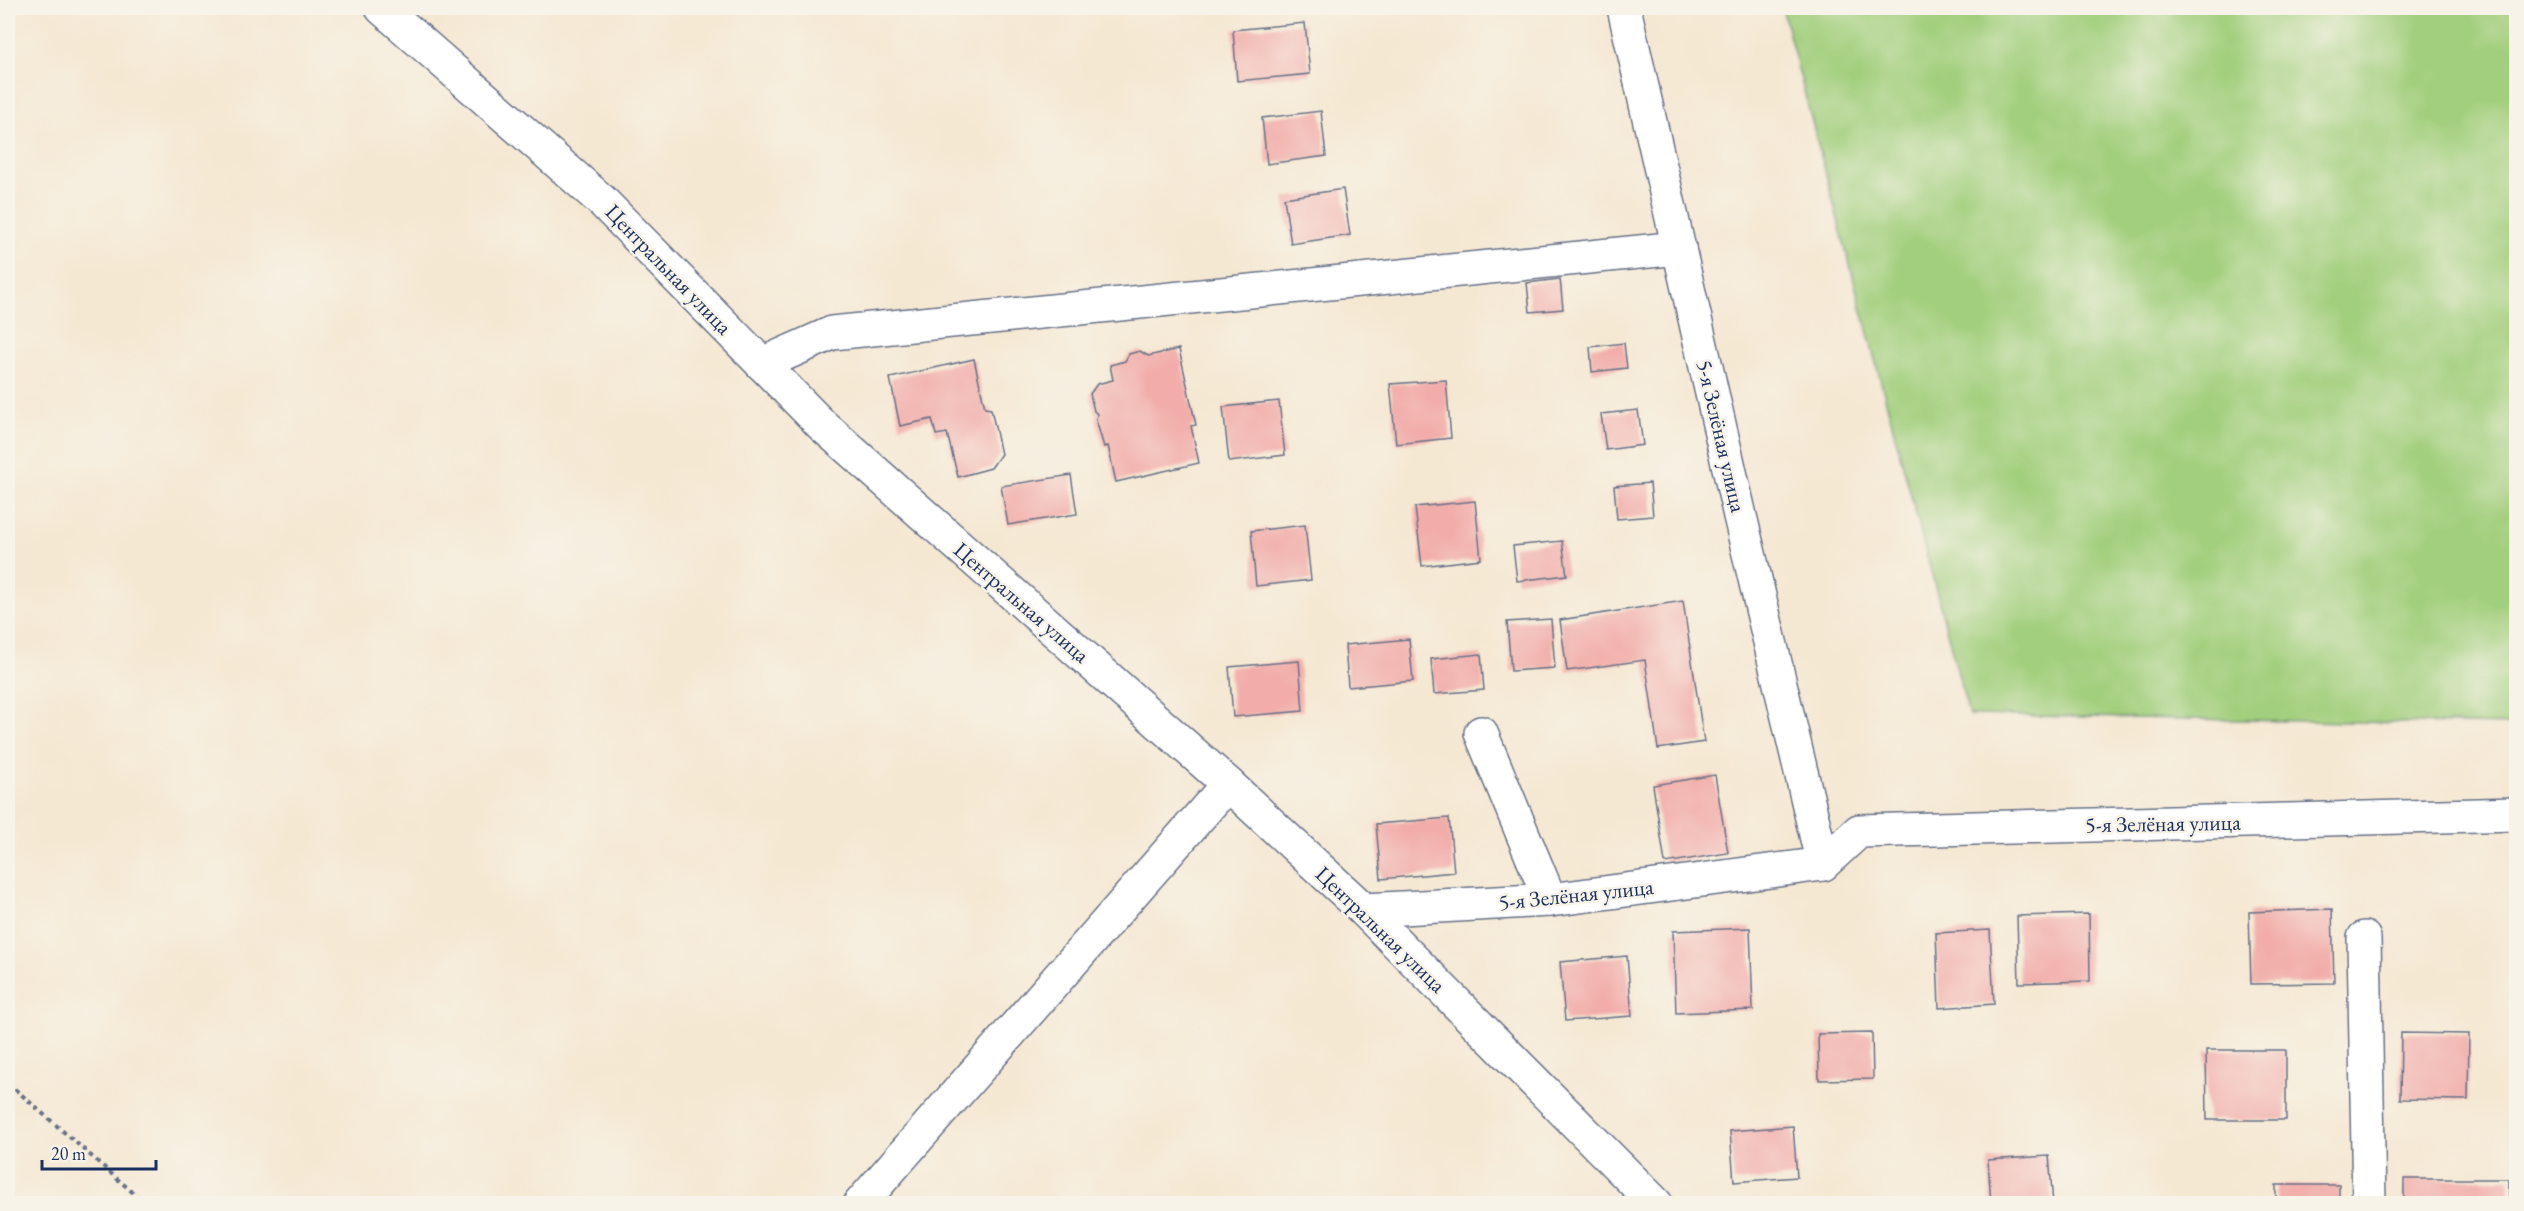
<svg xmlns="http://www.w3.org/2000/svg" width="2524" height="1211" font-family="'EB Garamond',serif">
<rect width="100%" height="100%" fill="#f7f3e8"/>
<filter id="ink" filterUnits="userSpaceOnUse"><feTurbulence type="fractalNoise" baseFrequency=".0167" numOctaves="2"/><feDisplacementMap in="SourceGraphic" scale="12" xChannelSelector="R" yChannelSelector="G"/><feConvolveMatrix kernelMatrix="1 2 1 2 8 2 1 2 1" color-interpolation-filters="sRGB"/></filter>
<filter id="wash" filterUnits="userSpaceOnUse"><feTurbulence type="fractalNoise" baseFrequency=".008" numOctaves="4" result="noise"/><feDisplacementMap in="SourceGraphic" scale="24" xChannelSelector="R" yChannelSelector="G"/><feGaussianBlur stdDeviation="1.35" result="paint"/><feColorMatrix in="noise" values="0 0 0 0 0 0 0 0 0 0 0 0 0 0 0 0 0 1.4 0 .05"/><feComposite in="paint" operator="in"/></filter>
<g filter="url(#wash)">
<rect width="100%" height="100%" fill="#f5e8d3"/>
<path fill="#a2cf7d" stroke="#5e7f6e" stroke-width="1.5" d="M1782 8H2516V725L1969 715Z"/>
<g id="blocks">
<g fill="#f2adaa">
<path d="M1305 23 1310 74 1237 81 1233 30Z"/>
<path d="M1321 111 1326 156 1267 164 1262 118Z"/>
<path d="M1343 189 1350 235 1291 244 1284 198Z"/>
<path d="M1560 279 1563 309 1530 312 1527 283Z"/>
<path d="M1624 343 1627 368 1592 372 1590 347Z"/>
<path d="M1179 349 1196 425 1191 426 1199 463 1116 482 1108 446 1104 447 1096 420 1097 414 1094 411 1090 394 1097 384 1113 380 1110 365 1125 361 1129 354 1140 351 1148 356Z"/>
<path d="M974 359 985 408 991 409 1001 454 991 468 958 477 947 433 936 435 932 419 900 426 890 378Z"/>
<path d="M1446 380 1451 438 1396 444 1390 384Z"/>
<path d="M1279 401 1285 455 1229 462 1223 407Z"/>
<path d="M1638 410 1643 445 1606 450 1601 414Z"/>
<path d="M1071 475 1077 514 1008 525 1001 486Z"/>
<path d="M1650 483 1653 516 1617 519 1614 486Z"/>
<path d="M1475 501 1481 559 1422 566 1415 507Z"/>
<path d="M1305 525 1311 580 1256 586 1251 531Z"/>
<path d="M1562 541 1567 575 1517 581 1513 546Z"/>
<path d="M1683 601 1704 742 1658 749 1645 660 1567 671 1560 620Z"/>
<path d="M1551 619 1555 668 1511 671 1507 622Z"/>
<path d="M1409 639 1413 681 1348 687 1345 645Z"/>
<path d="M1481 654 1484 690 1434 694 1431 659Z"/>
<path d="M1299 661 1303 711 1233 717 1229 667Z"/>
<path d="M1715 775 1728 853 1665 863 1653 785Z"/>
<path d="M1449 818 1454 872 1381 879 1376 824Z"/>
<path d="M2332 909 2334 983 2251 984 2249 912Z"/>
<path d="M2089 914 2090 981 2019 983 2017 916Z"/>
<path d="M1750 928 1753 1010 1676 1013 1673 931Z"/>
<path d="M1990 930 1994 1004 1939 1008 1936 933Z"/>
<path d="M1627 956 1632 1016 1565 1021 1560 962Z"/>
<path d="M1872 1033 1873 1079 1819 1080 1818 1034Z"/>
<path d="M2401 1033 2469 1034 2468 1100 2400 1099Z"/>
<path d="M2206 1050H2286V1120H2207Z"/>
<path d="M1793 1126 1797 1177 1734 1182 1730 1131Z"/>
<path d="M2049 1156 2053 1204H1991L1988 1160Z"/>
<rect x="2404" y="1179" width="105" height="25"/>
<rect x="2276" y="1185" width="63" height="19"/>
</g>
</g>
</g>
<g filter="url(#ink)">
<use href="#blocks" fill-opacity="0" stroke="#677087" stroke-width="1.5"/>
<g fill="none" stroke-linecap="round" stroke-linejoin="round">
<g stroke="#677087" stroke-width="36">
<g id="minor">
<path d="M382 8 602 201 822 425 1228 784 1364 910 1656 1204"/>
<path d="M1624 8 1740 516 1823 864 1859 831 2516 814"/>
<path d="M762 364 832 333 1679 248"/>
<path d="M1481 733 1550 900"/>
<path d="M1364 910 1550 900 1823 864"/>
<path d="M2364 938 2369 1204"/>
<path d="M860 1204 1228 784"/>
</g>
</g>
<path stroke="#677087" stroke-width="4" stroke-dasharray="4.5 4.5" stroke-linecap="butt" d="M8 1083 146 1204"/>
<use href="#minor" stroke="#fff" stroke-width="33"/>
</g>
</g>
<g text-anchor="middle" stroke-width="5" stroke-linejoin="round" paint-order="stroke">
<g font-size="22" fill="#1b2f5e" stroke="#f7f3e8">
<text transform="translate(669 269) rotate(46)" y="8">Центральная улица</text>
<text transform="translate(1722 436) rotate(77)" y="8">5-я Зелёная улица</text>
<text transform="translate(1022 602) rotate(41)" y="8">Центральная улица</text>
<text transform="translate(2163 823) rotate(-1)" y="8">5-я Зелёная улица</text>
<text transform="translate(1576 894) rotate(-6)" y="8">5-я Зелёная улица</text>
<text transform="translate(1381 929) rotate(44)" y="8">Центральная улица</text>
</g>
</g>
<rect width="2524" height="1211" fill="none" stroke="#f7f3e8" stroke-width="30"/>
<path d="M42 1160v9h114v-9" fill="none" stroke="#1b2f5e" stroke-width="3"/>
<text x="51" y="1160" font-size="18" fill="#1b2f5e" stroke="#f7f3e8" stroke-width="4.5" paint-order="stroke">20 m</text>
</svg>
